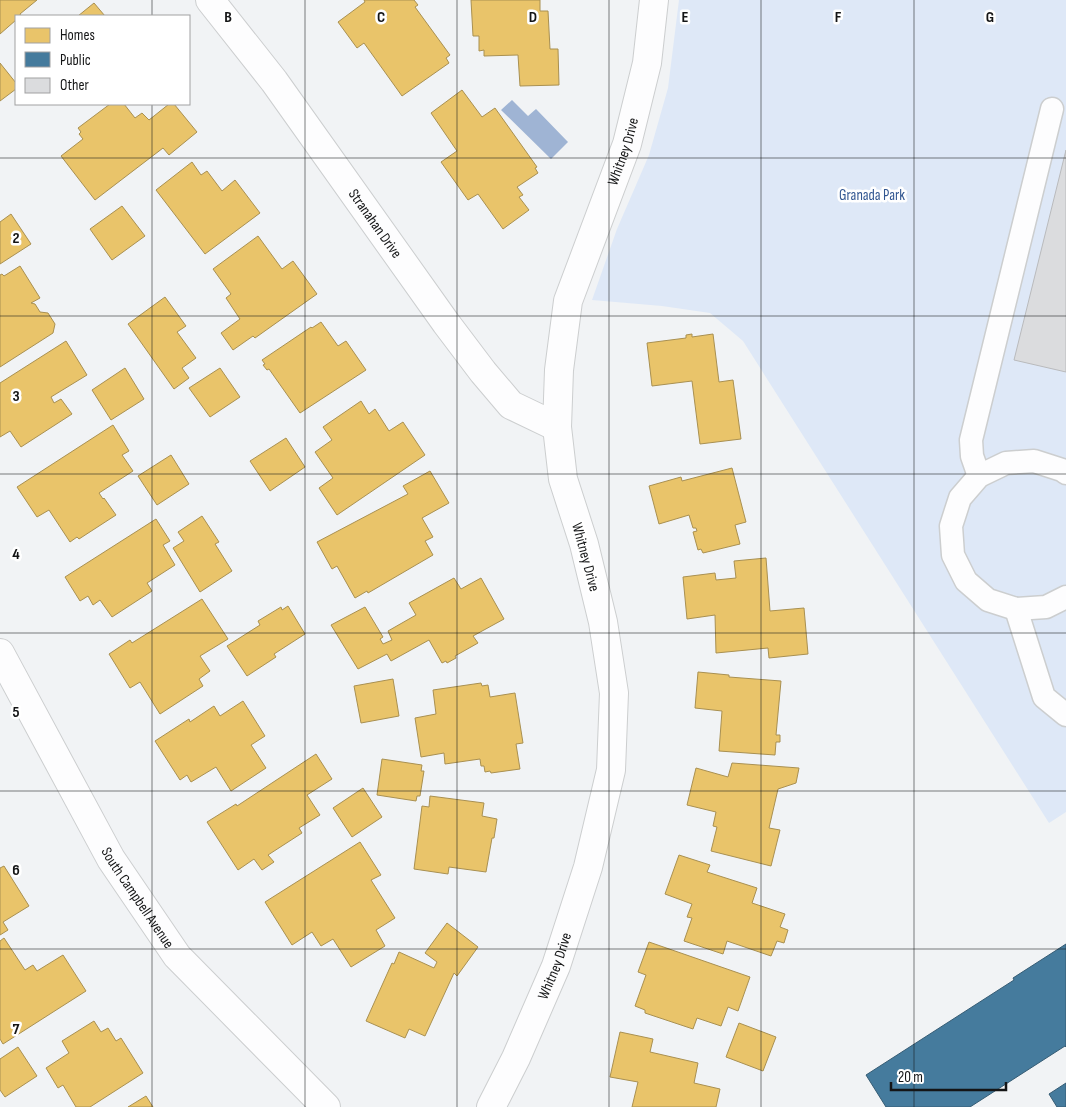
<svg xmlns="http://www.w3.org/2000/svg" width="1066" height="1107" font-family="'Sofia Sans Condensed',sans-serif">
<rect width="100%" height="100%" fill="#f1f3f5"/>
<path fill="#dee8f7" d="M679 0H1066V812L1049 823 743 341 710 313 662 306 592 300 617 229 649 155 668 88Z"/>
<path fill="#9fb4d4" d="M512 100 528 116 536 109 568 142 551 159 501 110Z"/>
<g fill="#e9c46a" stroke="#a99051">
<path d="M0 0H37L20 14 21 16H16V20L0 34Z"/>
<path d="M364 0H414L418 5 415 7 450 55 446 58 449 63 402 96 364 43 357 48 338 22 365 2Z"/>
<path d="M471 0H540V11H548L550 49H558L559 85 520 86 518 55 484 56V50L479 51V36H473Z"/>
<path d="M94 3 105 16H78Z"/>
<path d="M0 63 16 83V89L0 101Z"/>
<path d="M462 90 482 117 495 108 537 167 535 168 538 173 517 187 523 195 519 197 529 210 503 229 478 194 468 200 441 162 457 151 431 113Z"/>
<path d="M110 104H124L135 118 142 113 149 120 169 104H174L197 132 169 155 163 148 95 200 61 156 83 139 79 134 81 132 78 128Z"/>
<path d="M192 162 201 175 207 171 222 191 235 180 260 213 205 254 156 190Z"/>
<path d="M122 206 145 236 112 260 90 229Z"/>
<path d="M11 214 31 244 0 264V222Z"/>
<path d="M258 236 282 269 293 261 317 294 255 338 253 336 233 350 221 333 240 319 226 298 231 294 213 269Z"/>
<path d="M20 266 40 298 31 303 35 304 40 312 48 313 55 324 53 333 0 367V275L2 274 4 276Z"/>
<path d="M165 297 186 326 177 332 196 358 182 368 189 378 174 389 128 324Z"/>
<path d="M321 322 338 346 346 341 366 370 300 413 269 369 267 370 263 365 265 364 262 360 311 327 312 328Z"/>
<path d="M692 334V337L713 334 719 382 733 380 741 439 700 444 692 381 652 386 647 343 686 338V335Z"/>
<path d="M66 341 87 375 51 397 54 403 61 399 72 414 21 447 10 431 0 437V383Z"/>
<path d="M125 368 144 399 111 420 92 390Z"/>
<path d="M220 368 240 397 210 417 189 388Z"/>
<path d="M361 401 369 414 375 409 389 431 403 422 425 455 337 515 319 488 333 478 315 452 332 440 323 427Z"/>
<path d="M113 425 129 451 122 455 133 471 99 493 103 499 104 498 116 515 79 539 77 537 70 542 49 510 37 517 17 487Z"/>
<path d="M286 438 305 467 270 491 250 461Z"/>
<path d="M171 455 189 484 157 505 138 476Z"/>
<path d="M732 468 746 522 735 525 740 544 703 553 701 549 698 550 693 532 697 531 696 528H693L689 515 659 524 649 486 681 477 682 481Z"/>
<path d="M430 471 449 503 422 518 433 537 425 541 433 555 368 593 367 591 355 598 337 566 332 569 317 542 408 494 403 486Z"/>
<path d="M202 516 219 542 215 544 232 571 200 592 173 548 184 541 178 532Z"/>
<path d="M156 519 170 541 163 545 175 565 147 583 152 591 112 617 100 600 93 605 88 596 80 601 65 577Z"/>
<path d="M766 558 770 611 804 608 808 654 769 658 768 648 716 653 715 615 687 619 683 577 715 573 716 580 736 578 734 561Z"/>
<path d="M454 578 461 589 481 578 504 619 473 636 478 643 455 656 456 658 447 663 446 661 442 663 429 640 391 661 387 654 358 669 331 625 365 607 383 637 380 639 383 644 392 640 388 631 416 615 409 603Z"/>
<path d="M202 599 228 639 200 656 210 671 199 679 203 686 160 714 140 682 130 688 109 654 130 640 132 643Z"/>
<path d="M288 606 305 634 274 654 276 657 247 676 227 646 260 625 258 621 281 607 282 610Z"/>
<path d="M698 672 729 675V677L781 681 776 735H780V742H776L775 755 719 751 722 711 695 708Z"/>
<path d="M393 679 399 716 361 723 354 686Z"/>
<path d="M481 683 482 686 488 685 490 697 515 693 523 743 516 744 520 769 491 773 490 771 485 772 484 766H481L480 759 445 764 444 753 421 757 415 718 436 714 433 690Z"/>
<path d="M243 701 265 736 251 745 266 768 231 791 216 767 191 782 187 775 180 780 155 741 189 719 190 722 214 706 220 716Z"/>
<path d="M316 754 332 779 307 795 320 815 299 828 302 833 268 855 274 862 262 870 254 859 238 870 207 822 236 804 237 806Z"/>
<path d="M382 759 422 765 421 771H424L420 796H417L416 801 377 795Z"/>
<path d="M732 763 799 768 796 783 778 789 769 828 780 830 771 866 711 851 717 827 713 826 716 812 687 805 696 768 728 777Z"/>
<path d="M363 788 382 817 352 837 333 808Z"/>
<path d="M430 796 484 803 482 816 497 819 494 838H492L486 872 449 867 448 874 414 869 422 806 429 807Z"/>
<path d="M360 842 381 875 371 880 395 918 376 930 385 946 351 967 333 939 321 946 312 932 292 945 265 902Z"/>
<path d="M679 855 710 865 707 872 757 888 752 903 785 914 780 927 788 930 784 943 777 941 771 956 727 941 723 954 684 941 692 918 687 917 692 904 665 894Z"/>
<path d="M4 866 29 906 3 922 8 930 0 935V868Z"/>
<path d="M447 923 478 947 457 976 454 973 425 1036 409 1029 405 1038 366 1021 392 963 394 964 399 952 434 968 437 962 425 953Z"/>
<path d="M4 938 25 970 33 965 37 971 63 955 86 991 3 1044 0 1039V941Z"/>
<path d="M649 942 750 977 738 1011 728 1007 721 1026 697 1018 693 1029 645 1013V1010L635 1006 646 975 638 972Z"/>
<path d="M94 1021 101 1032 108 1028 116 1041 121 1038 143 1073 90 1107H76L63 1085 58 1088 46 1068 69 1053 62 1041Z"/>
<path d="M739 1023 776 1037 763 1071 726 1057Z"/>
<path d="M620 1032 653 1039 650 1052 698 1063 694 1083 720 1089 716 1107H632L638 1082 610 1077Z"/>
<path d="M18 1047 37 1076 5 1097 0 1090V1059Z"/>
<path d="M146 1096 153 1107H128Z"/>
</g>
<g fill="#457b9d" stroke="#365c74">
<path d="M1066 944V1047L1065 1046 970 1107H886L866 1075 1014 980 1013 978Z"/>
<path d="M1066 1083V1107H1057L1049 1094Z"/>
</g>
<path fill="#dbdcde" stroke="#b9babc" d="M1066 150V372L1014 360Z"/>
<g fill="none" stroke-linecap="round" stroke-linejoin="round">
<g stroke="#cccecf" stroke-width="25">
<g id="service">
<path d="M1066 473 1062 470 1034 461 1006 463 979 476 960 498 951 526 953 555 966 581 988 600 1016 609 1046 607 1066 597"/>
<path d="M979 476 972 456 971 440 1052 109"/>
<path d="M1016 609 1044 697 1066 715"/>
</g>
</g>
<g stroke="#cccecf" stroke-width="30">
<g id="minor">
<path id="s1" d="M210 0 274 81 446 323 483 372 511 405 557 427"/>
<path id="s2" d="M0 653 111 859 177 956 326 1107"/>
<path id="s3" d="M491 1107 516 1058 556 966 588 867 611 770 614 693 603 622 584 544 563 479 557 427 559 370 568 301 627 144 647 63 654 0"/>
</g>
</g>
<use href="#service" stroke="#fdfdfe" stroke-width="22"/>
<use href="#minor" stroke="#fdfdfe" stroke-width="28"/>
</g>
<path fill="none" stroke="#141516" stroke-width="1" stroke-opacity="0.55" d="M152 0V16M305 0V1107M457 0V1107M609 0V1107M761 0V1107M914 0V1107M152 104V1107M0 158H1066M0 316H1066M0 474H1066M0 633H1066M0 791H1066M0 949H1066"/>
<g text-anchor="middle" stroke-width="5" stroke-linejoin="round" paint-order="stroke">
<g font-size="15" fill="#141516" stroke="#fff">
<text dy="5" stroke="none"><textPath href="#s3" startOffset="995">Whitney Drive</textPath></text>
<text dy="5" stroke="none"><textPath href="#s1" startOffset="278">Stranahan Drive</textPath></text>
<text transform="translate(586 557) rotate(75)" y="5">Whitney Drive</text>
<text dy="5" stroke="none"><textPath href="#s2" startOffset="281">South Campbell Avenue</textPath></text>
<text dy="5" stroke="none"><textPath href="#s3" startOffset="155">Whitney Drive</textPath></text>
</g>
<g font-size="15" fill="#315691" stroke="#fff">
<text x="872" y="200">Granada Park</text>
</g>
</g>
<g font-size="16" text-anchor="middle" font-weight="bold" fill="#141516" stroke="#fff" stroke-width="5" stroke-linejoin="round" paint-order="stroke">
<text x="228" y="22">B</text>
<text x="381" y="22">C</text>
<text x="533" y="22">D</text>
<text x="685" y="22">E</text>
<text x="838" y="22">F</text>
<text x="990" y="22">G</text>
<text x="16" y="243">2</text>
<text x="16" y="401">3</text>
<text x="16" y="559">4</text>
<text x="16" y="717">5</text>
<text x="16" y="875">6</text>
<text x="16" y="1034">7</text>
</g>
<rect x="15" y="15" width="175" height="90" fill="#ffffff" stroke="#a1a1a2"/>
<rect x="25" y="28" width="25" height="15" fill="#e9c46a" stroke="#a1a1a2"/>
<text x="60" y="40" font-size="15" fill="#141516">Homes</text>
<rect x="25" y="52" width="25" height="15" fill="#457b9d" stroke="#a1a1a2"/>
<text x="60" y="65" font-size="15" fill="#141516">Public</text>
<rect x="25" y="78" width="25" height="15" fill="#dbdcde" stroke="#a1a1a2"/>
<text x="60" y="90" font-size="15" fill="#141516">Other</text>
<path d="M891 1082v8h115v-8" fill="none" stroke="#141516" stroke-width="2.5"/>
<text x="898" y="1082" font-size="15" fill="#141516" stroke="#ffffff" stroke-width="4" paint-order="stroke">20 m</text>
</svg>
